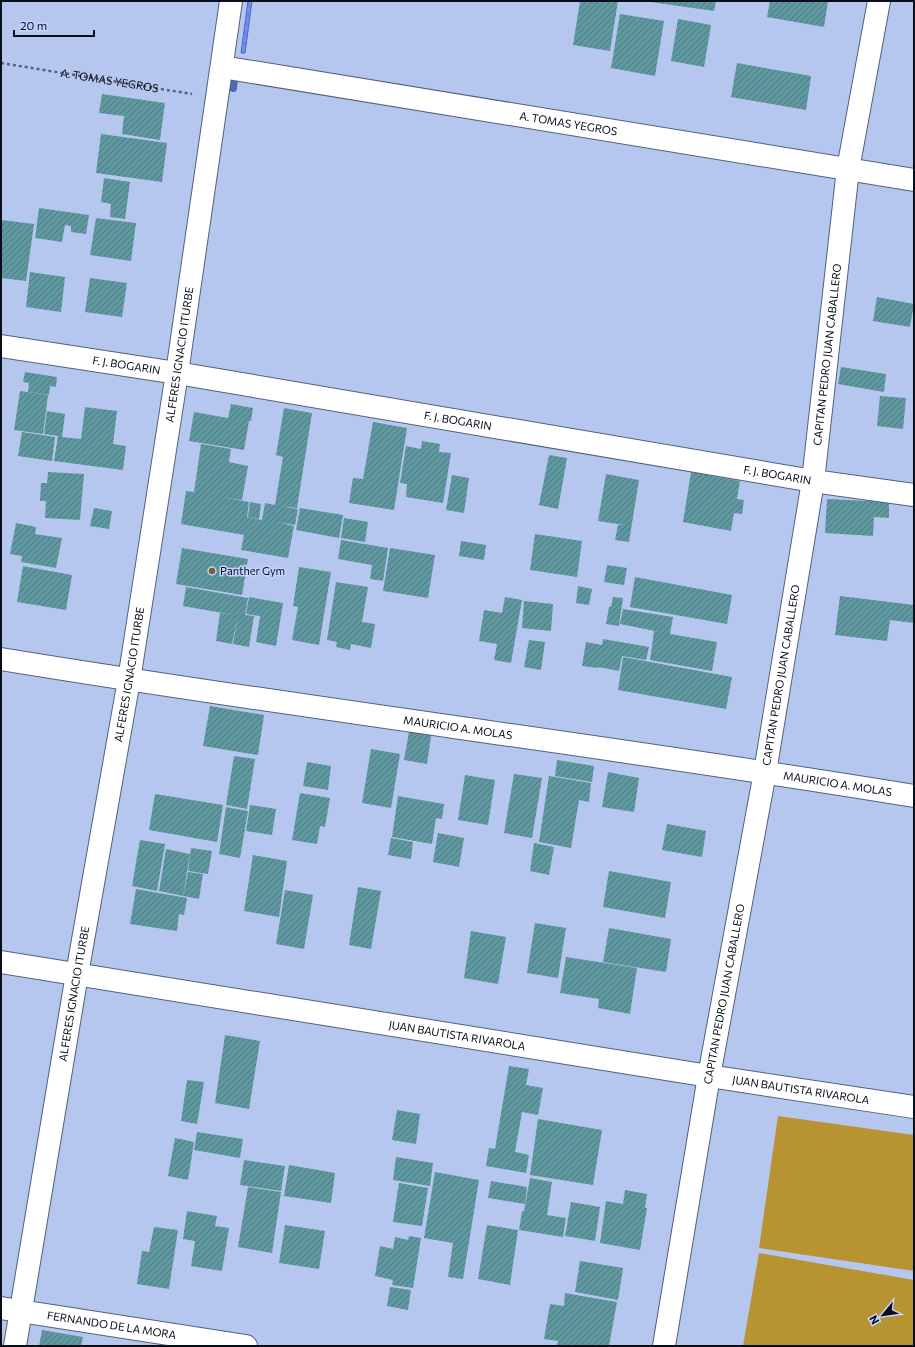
<svg xmlns="http://www.w3.org/2000/svg" width="915" height="1347" font-family="Commissioner,sans-serif">
<defs>
<pattern id="water-waves" width="16" height="10" patternUnits="userSpaceOnUse"><rect width="16" height="10" fill="#6c91f8"/><path d="M0 5q4-4 8 0t8 0" fill="none" stroke="#5775c8"/></pattern>
<pattern id="building-hatch" width="6" height="6" patternUnits="userSpaceOnUse"><rect width="6" height="6" fill="#6098a0"/><path d="M-1 1l2-2M0 6l6-6M5 7l2-2" fill="none" stroke="#4d7a82"/></pattern>
</defs>
<rect width="100%" height="100%" fill="#b6c7ef"/>
<g fill="#b89332">
<path d="M778 1116 914 1135V1271L759 1248Z"/>
<path d="M759 1253 914 1280V1346H743Z"/>
</g>
<path fill="url(#water-waves)" stroke="#4e69b6" d="M248 1H252L245 53H241Z"/>
<g fill="none" stroke-linecap="round" stroke-linejoin="round">
<path stroke="#4e69b6" stroke-width="8" d="M233 88 234 79"/>
</g>
<g fill="url(#building-hatch)">
<path d="M580 1H618L610 51 573 45Z"/>
<path d="M644 1H716L714 11Z"/>
<path d="M770 1H828L824 27 767 17Z"/>
<path d="M620 14 664 21 655 76 611 68Z"/>
<path d="M678 19 711 25 704 67 671 61Z"/>
<path d="M737 63 811 76 806 110 731 97Z"/>
<path d="M102 94 165 103 160 140 122 134 124 116 99 113Z"/>
<path d="M101 134 167 143 162 182 96 173Z"/>
<path d="M104 178 130 182 125 219 110 217 111 204 101 202Z"/>
<path d="M39 208 89 215 86 234 71 232V226L65 225 62 242 35 238Z"/>
<path d="M96 218 136 223 131 261 90 255Z"/>
<path d="M2 220 34 224 26 281 1 278V229Z"/>
<path d="M30 272 65 277 61 312 26 307Z"/>
<path d="M90 278 127 283 122 317 85 312Z"/>
<path d="M877 297 914 304 910 327 873 321Z"/>
<path d="M841 367 886 374 884 392 838 384Z"/>
<path d="M25 372 57 377 56 387 50 386 49 395 28 392 29 383 23 382Z"/>
<path d="M20 391 48 395 43 434 14 430Z"/>
<path d="M880 396 906 398 903 429 877 426Z"/>
<path d="M231 404 253 408 251 421H249L244 450 189 441 194 412 228 418Z"/>
<path d="M85 407 117 411 113 444 126 446 123 470 54 461 58 436 44 434 47 411 65 414 62 437 81 439Z"/>
<path d="M284 408 312 413 297 508 280 506 298 509 295 525 276 522 294 526 288 558 241 550 244 535 181 524 186 491 194 492 201 444 231 449 229 462 248 466 242 500 223 497 249 502 247 517 262 520 265 503 275 505 283 457 290 459 276 455Z"/>
<path d="M373 422 407 428 394 510 349 503 353 478 363 479Z"/>
<path d="M22 432 55 437 52 461 18 456Z"/>
<path d="M422 441 440 444 439 452 451 453 443 503 406 497 407 484 400 483 406 446 421 449Z"/>
<path d="M549 455 567 458 558 509 539 505Z"/>
<path d="M48 472 84 474 80 520 45 518 46 501H40L41 483H47Z"/>
<path d="M691 472 740 481 737 499 744 500 742 514 734 513 731 531 683 522Z"/>
<path d="M606 474 639 480 629 542 615 540 618 525H624L598 521Z"/>
<path d="M452 475 469 478 464 513 446 510Z"/>
<path d="M827 499 889 502V518L874 517 873 536 825 533Z"/>
<path d="M250 502 261 504 259 519 248 517Z"/>
<path d="M94 508 112 511 109 529 90 526Z"/>
<path d="M300 508 343 515 339 538 296 530Z"/>
<path d="M344 518 368 522 365 542 341 538Z"/>
<path d="M16 523 36 527 35 534 62 538 56 568 21 562 22 556 10 554Z"/>
<path d="M535 534 582 541 577 577 530 570Z"/>
<path d="M341 540 388 548 383 581 370 579 372 565 338 559Z"/>
<path d="M461 541 486 545 484 560 459 556Z"/>
<path d="M182 548 248 559 242 595 176 584Z"/>
<path d="M390 548 435 555 428 598 383 591Z"/>
<path d="M607 565 627 568 624 585 604 582Z"/>
<path d="M23 566 72 575 66 610 17 602Z"/>
<path d="M299 567 331 572 319 645 292 640 298 607 293 606Z"/>
<path d="M635 577 732 595 727 624 630 607Z"/>
<path d="M336 582 368 587 362 622 375 624 371 648 351 644 350 650 336 647 337 642 327 640Z"/>
<path d="M578 586 592 589 589 605 576 603Z"/>
<path d="M186 587 248 598 245 615 254 616 249 647 233 644 238 616 232 644 216 641 220 613 234 615 183 606Z"/>
<path d="M840 596 914 605V623L890 620 887 641 835 635Z"/>
<path d="M249 597 283 603 276 646 256 642 260 616 246 614Z"/>
<path d="M505 597 522 600 511 663 494 660 497 644 479 641 484 610 502 613Z"/>
<path d="M613 597 623 598 619 626 606 624 609 607H611Z"/>
<path d="M524 601 553 604 551 631 522 628Z"/>
<path d="M623 609 673 617 670 634 717 642 712 671 650 660 654 631 665 633 620 624Z"/>
<path d="M603 639 649 647 646 660 622 656 619 671 598 667V668L582 666 586 642 602 645Z"/>
<path d="M529 640 545 642 541 670 524 667Z"/>
<path d="M623 657 732 677 726 709 618 690Z"/>
<path d="M210 706 264 715 258 755 203 746Z"/>
<path d="M410 726 432 730 427 764 404 760Z"/>
<path d="M371 749 400 754 391 808 362 803Z"/>
<path d="M234 756 255 759 247 809 226 805Z"/>
<path d="M557 760 594 766 592 782 555 776Z"/>
<path d="M307 762 331 766 328 790 303 786Z"/>
<path d="M608 772 639 778 634 812 602 807Z"/>
<path d="M514 774 542 778 532 838 504 833Z"/>
<path d="M465 775 495 780 488 825 458 820Z"/>
<path d="M549 776 591 783 589 802 579 800 571 848 539 842Z"/>
<path d="M300 793 330 798 325 827 320 826 317 844 292 840Z"/>
<path d="M155 794 223 805 217 842 149 830Z"/>
<path d="M398 796 444 804 442 819 436 818 432 844 392 837Z"/>
<path d="M250 805 276 809 272 835 246 831Z"/>
<path d="M226 807 248 811 240 858 219 854Z"/>
<path d="M667 824 706 831 702 857 662 850Z"/>
<path d="M438 833 464 838 459 867 433 862Z"/>
<path d="M391 838 413 842 411 859 388 855Z"/>
<path d="M140 840 165 844 157 891 132 886Z"/>
<path d="M534 843 554 847 549 875 530 871Z"/>
<path d="M191 848 212 851 208 874 188 871Z"/>
<path d="M166 849 190 854 183 896 159 891Z"/>
<path d="M253 855 287 861 279 917 244 911Z"/>
<path d="M609 871 671 882 665 918 603 907Z"/>
<path d="M188 872 203 874 199 899 183 896Z"/>
<path d="M358 887 381 891 371 949 349 945Z"/>
<path d="M136 889 187 898 184 915 179 914 177 931 130 924Z"/>
<path d="M285 890 313 895 304 949 276 944Z"/>
<path d="M535 923 566 928 558 978 527 973Z"/>
<path d="M609 928 671 939 666 972 603 962Z"/>
<path d="M471 931 506 937 498 984 464 978Z"/>
<path d="M566 957 637 968 630 1014 598 1008 599 999 560 993Z"/>
<path d="M225 1035 260 1041 249 1109 215 1103Z"/>
<path d="M509 1066 529 1069 526 1085 543 1088 538 1115 522 1112 515 1152 507 1150 529 1155 526 1173 486 1166 489 1148 495 1149Z"/>
<path d="M187 1080 204 1082 197 1124 181 1121Z"/>
<path d="M397 1110 420 1114 416 1144 392 1140Z"/>
<path d="M538 1119 602 1130 593 1185 530 1175Z"/>
<path d="M197 1132 243 1139 240 1158 194 1150Z"/>
<path d="M175 1138 194 1142 188 1180 168 1176Z"/>
<path d="M396 1157 433 1163 430 1186 393 1180Z"/>
<path d="M244 1160 285 1166 281 1191 240 1185Z"/>
<path d="M289 1165 335 1173 331 1203 284 1196Z"/>
<path d="M435 1172 479 1180 463 1279 448 1277 453 1243 424 1238Z"/>
<path d="M530 1178 552 1182 547 1215 566 1218 563 1237 519 1230 522 1211H524Z"/>
<path d="M491 1181 527 1187 525 1204 488 1198Z"/>
<path d="M399 1183 428 1188 422 1226 393 1222Z"/>
<path d="M248 1187 281 1192 272 1253 238 1247Z"/>
<path d="M625 1190 647 1194 645 1208H647L640 1250 600 1243 606 1201 623 1204Z"/>
<path d="M571 1202 600 1207 595 1241 565 1236Z"/>
<path d="M187 1211 217 1216 215 1226 229 1228 222 1271 191 1266 195 1241 183 1239Z"/>
<path d="M285 1225 325 1231 319 1269 279 1263Z"/>
<path d="M487 1225 518 1230 510 1285 478 1279Z"/>
<path d="M154 1227 178 1230 169 1289 137 1284 142 1251 149 1252Z"/>
<path d="M409 1236 421 1238 413 1288 392 1285 393 1280 375 1276 380 1246 393 1249 395 1237 408 1240Z"/>
<path d="M580 1261 623 1268 618 1300 575 1292Z"/>
<path d="M390 1287 411 1290 408 1310 387 1306Z"/>
<path d="M565 1293 617 1302 609 1346H562L557 1345 558 1341 544 1339 550 1304 564 1306Z"/>
<path d="M42 1330 83 1337 81 1346H39Z"/>
</g>
<g fill="none" stroke-linecap="round" stroke-linejoin="round">
<g stroke="#515f83" stroke-width="24">
<g id="minor">
<path id="s2" d="M222 67 914 180"/>
<path id="s3" d="M1 346 177 373 813 481 914 495"/>
<path id="s4" d="M1 659C305 709 610 746 914 796"/>
<path id="s5" d="M1 962 709 1076 914 1107"/>
<path id="s6" d="M1 1308 246 1346"/>
<path id="s7" d="M15 1346 77 974 129 680 177 373 231 1"/>
<path id="s8" d="M664 1346 709 1076 765 772 813 481 848 169 879 1"/>
</g>
</g>
<path stroke="#57617b" stroke-width="2.5" stroke-dasharray="3 3" stroke-linecap="butt" id="s1" d="M1 63 192 94"/>
<use href="#minor" stroke="#fff" stroke-width="22"/>
</g>
<circle fill="#776332" stroke="#c3d4fd" stroke-width="1.5" cx="212" cy="571" r="4"/>
<g text-anchor="middle" stroke-width="3" stroke-linejoin="round" paint-order="stroke">
<g font-size="11" fill="#080d1b" stroke="#c3d4fd">
<text dy="4" stroke="none"><textPath href="#s1" startOffset="110">A. TOMAS YEGROS</textPath></text>
<text dy="4" stroke="none"><textPath href="#s2" startOffset="351">A. TOMAS YEGROS</textPath></text>
<text dy="4" stroke="none"><textPath href="#s7" startOffset="1005">ALFERES IGNACIO ITURBE</textPath></text>
<text dy="4" stroke="none"><textPath href="#s8" startOffset="1005">CAPITAN PEDRO JUAN CABALLERO</textPath></text>
<text dy="4" stroke="none"><textPath href="#s3" startOffset="127">F. J. BOGARIN</textPath></text>
<text dy="4" stroke="none"><textPath href="#s3" startOffset="463">F. J. BOGARIN</textPath></text>
<text dy="4" stroke="none"><textPath href="#s3" startOffset="787">F. J. BOGARIN</textPath></text>
<text dy="4" stroke="none"><textPath href="#s7" startOffset="681">ALFERES IGNACIO ITURBE</textPath></text>
<text dy="4" stroke="none"><textPath href="#s8" startOffset="681">CAPITAN PEDRO JUAN CABALLERO</textPath></text>
<text dy="4" stroke="none"><textPath href="#s4" startOffset="462">MAURICIO A. MOLAS</textPath></text>
<text dy="4" stroke="none"><textPath href="#s4" startOffset="846">MAURICIO A. MOLAS</textPath></text>
<text dy="4" stroke="none"><textPath href="#s7" startOffset="357">ALFERES IGNACIO ITURBE</textPath></text>
<text dy="4" stroke="none"><textPath href="#s8" startOffset="357">CAPITAN PEDRO JUAN CABALLERO</textPath></text>
<text dy="4" stroke="none"><textPath href="#s5" startOffset="462">JUAN BAUTISTA RIVAROLA</textPath></text>
<text dy="4" stroke="none"><textPath href="#s5" startOffset="810">JUAN BAUTISTA RIVAROLA</textPath></text>
<text dy="4" stroke="none"><textPath href="#s6" startOffset="112">FERNANDO DE LA MORA</textPath></text>
</g>
<g font-size="11" fill="#080d1b" stroke="#c3d4fd" text-anchor="start">
<text x="220" y="575">Panther Gym</text>
</g>
</g>
<rect width="915" height="1347" fill="none" stroke="#080d1b" stroke-width="4"/>
<g transform="translate(883 1315) rotate(241)" stroke="#c3d4fd" stroke-width="3" paint-order="stroke">
<path d="M0-3L7 15L0 10L-7 15Z" fill="#080d1b"/>
<text y="-6" font-size="11" font-weight="bold" text-anchor="middle" fill="#080d1b">N</text>
</g>
<path d="M14 30v6h80v-6" fill="none" stroke="#080d1b" stroke-width="2"/>
<text x="20" y="30" font-size="12" fill="#080d1b" stroke="#c3d4fd" stroke-width="3" paint-order="stroke">20 m</text>
</svg>
